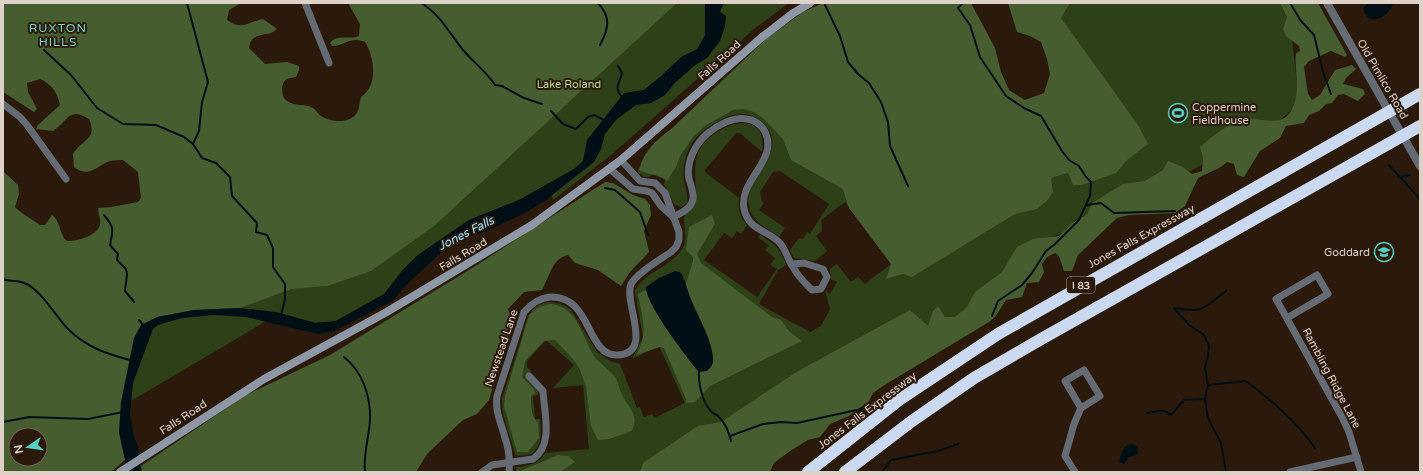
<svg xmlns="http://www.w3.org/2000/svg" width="1423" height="475" font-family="'Varela Round',sans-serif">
<rect width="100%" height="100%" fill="#2b1a0c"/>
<g fill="#2d4017">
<path d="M638 3H789L754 29 611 155 553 200 548 184 519 200 469 220 418 255 402 271 384 294 336 321 315 323 280 313 80 431 40 435H16L85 329Z"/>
<path d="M1040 3H1282L1290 18 1299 103 1278 122 1100 222 1053 236 1022 280 722 472H516V467C528 466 539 464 545 453L589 449 583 385 553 388 574 365 546 340 527 361V367L531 371 526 376 538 390V395L533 396 535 419H540C541 432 542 445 532 454L518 456 515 454C511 437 501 416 502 399 508 379 515 360 521 340 524 331 526 318 532 311 542 299 560 301 571 310L597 352 610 361 620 364 637 408 640 407 644 417 652 414 654 418 685 403 659 346 632 359 643 337 635 291C644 271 675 266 684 245 688 234 682 225 685 214 710 202 682 168 705 142 723 122 768 109 762 152L740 133H736L705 170V172L739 198C738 211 740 218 747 225L741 234 737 231 732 238 724 233 704 260 757 297 777 269 770 265 775 258 765 250 769 245 758 238 760 235C774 243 781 249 786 265L778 270 759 304 810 332 821 326 830 309 825 290 830 294 837 282 831 279 830 269 837 264 851 282 858 277 865 284 891 264 845 202 821 220 822 231 816 236 827 251 815 261 794 258 790 250 799 238 803 239 807 232 810 234 829 204 780 171 773 172 760 192 762 202 764 203 759 210 785 228 779 237C767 227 752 223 749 206 743 177 790 153 765 125 761 121 756 117 750 115 743 113 734 114 727 117 715 123 703 129 695 139 685 152 682 167 684 182 686 190 688 195 687 203L681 207 674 204 664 184 666 179 659 170 649 177H645L638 173V169L780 44 1047 201 1053 192 1050 178 1068 173Z"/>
</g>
<g fill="#465d2f" fill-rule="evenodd">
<path d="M3 3H241L229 10 227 20C244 31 247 22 263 19L277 29C269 38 251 30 249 48L265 64 287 62 299 66V70L296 77C293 78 289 78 287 79 280 83 281 97 287 101 295 107 305 103 313 108 316 110 318 114 321 116 330 122 349 124 356 114 360 109 359 103 361 97 378 86 375 58 365 42 349 36 346 46 332 46L330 43C337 34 350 40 359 36L360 24 348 3H677L434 226 371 271 327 286 291 289 240 308 194 310 157 317 134 338 119 432 125 460 111 472H3V171L18 185 19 194 15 207C20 213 32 219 40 225H45L52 215C61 221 59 235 67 241 76 242 99 235 100 224 101 219 98 213 98 208L111 207 138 202 141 198 138 172 123 160C119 160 114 160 110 161 97 165 90 179 74 167L73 154C82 139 98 140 89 119 69 106 68 121 53 131L36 129 38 125 60 105C58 94 52 84 40 79L27 83 28 92 37 109 34 112 3 92ZM16 435H40V459H16Z"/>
<path d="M823 3H971L995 48 1001 72 1009 90 1025 100 1044 93 1050 74 1047 59 1041 42 1030 36 1017 32 1008 3H1070L1061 18 1138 125 1148 144 1127 160 1116 173 1082 185H1073L1068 173 1051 178 1053 192 1047 201 1037 209 1015 214 912 277 903 274 886 279 891 264 849 208 843 189 791 160 783 139 763 118 754 112 743 109 733 110 705 126 694 136 680 156 676 167 667 181C658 174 649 175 639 170 644 151 655 141 670 130L766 39 803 12Z"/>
<path d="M1280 3H1318L1347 55 1345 57 1331 51 1309 61 1304 67 1308 94 1312 100 1320 95 1335 70 1352 65 1356 69 1346 78 1343 84 1363 89 1365 94 1358 101 1344 94 1338 95 1332 103 1326 104 1319 111 1309 115 1304 123 1286 126 1280 138 1260 151 1244 177 1237 175 1234 164 1227 162 1221 167 1198 178 1185 206 1175 213 1129 215 1117 218 1078 255 1072 271H1064L1059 256 1055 253 1047 257 1042 264 1044 272 1039 282 1027 283 1022 297 1006 300 995 317 989 322 883 386 873 393 869 401 849 416 830 424 820 437 808 440 790 451 774 463 770 472H640L643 463 698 426 721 422 798 371 910 310 928 326 933 311 938 306 945 317H955L967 307 975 292 1002 272 1017 247 1033 239 1059 236 1072 223 1087 215 1092 203 1123 184 1145 181 1163 170 1168 161 1183 167 1192 174 1202 171 1203 158 1200 147C1212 136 1226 126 1241 120 1258 114 1283 132 1293 107 1301 89 1294 71 1296 53L1300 51 1299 46 1286 36 1283 29 1287 17Z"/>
<path d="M605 182 613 183 633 195 645 199 650 205 651 215 644 231 649 252 630 272 621 286 598 270 575 263 568 255C552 258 549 278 542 290L524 292 508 309 513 322 489 400 477 414 463 420 427 454 416 472H142L141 466 246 395 330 355 477 265Z"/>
<path d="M712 215 715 224 697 254 701 263 772 317 781 320 790 332 802 341 710 386 695 402 686 403V399L664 348 660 347 636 355C649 335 642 316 638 294L646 290 654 308 699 372 713 358 710 345 685 286 693 261V257L686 250 689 227Z"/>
<path d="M551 304C578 307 582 337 594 356 600 364 610 370 616 378 618 382 619 388 621 392 627 408 640 412 632 431L609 439 598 440 591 426 586 387 580 370 575 361 555 340 544 341 525 361 522 377 534 389 535 393 531 396C531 407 531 416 538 423L539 438 528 452H517L504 406 505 396 529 315 539 307Z"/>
<path d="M558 455 568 456 575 462 560 472H518Z"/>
</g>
<g fill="#000f16">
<path d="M705 3H724L720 12 726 16 725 26 720 41 707 58 694 66 675 83 665 95 651 103 636 105 616 120 605 134 601 149 594 162 546 200 525 213 482 233 463 238 443 251 411 280 392 301 334 331 318 334 246 317 214 315 182 318 158 325 153 329 133 383 130 414 134 437 138 447 141 472H128L119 432 121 402 134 338 141 325 157 317 194 310 240 308 276 312 315 323 336 321 384 294 402 271 418 255 469 220 519 200 574 169 583 161 587 140 624 93 644 90 661 76 681 57 697 49 705 35Z"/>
<path d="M1368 3H1393V4C1388 18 1367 28 1363 8Z"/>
<path d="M675 271 680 272C685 278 687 289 690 297 697 315 712 339 713 358 714 364 711 367 707 371L699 372C687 358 645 303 646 287L659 278Z"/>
<path d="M1133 444 1138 447 1137 455 1129 457 1124 464 1119 462C1121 453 1123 444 1133 444Z"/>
</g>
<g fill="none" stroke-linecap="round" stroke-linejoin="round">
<g stroke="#000f16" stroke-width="2">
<path d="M187 3 208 82 202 102 199 131 193 144"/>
<path d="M421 3C440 14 450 34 463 50 474 63 485 70 495 85L502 86 524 98 542 104"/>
<path d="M598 3C611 17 609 28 600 45"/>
<path d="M963 3 958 8 970 25 980 57 1006 96 1024 108 1041 116 1062 151 1069 160 1079 166 1086 177 1091 182 1090 196 1079 220 1055 244 1046 251 1032 273 1022 285 998 301 992 316"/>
<path d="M1290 3 1301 21 1314 35 1323 72 1331 94"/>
<path d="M825 5 840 36 848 62 859 75 869 83 881 102 888 122 890 146 908 186"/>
<path d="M44 50 71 75 97 108 123 124 156 125 184 137 193 144 202 158 216 163 230 177 232 196 257 223 256 232 267 235 273 248V267L285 284V299L281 315"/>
<path d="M618 66 622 73C620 83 613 87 622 97"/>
<path d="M551 111 563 124 576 129 588 117 594 115 604 120"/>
<path d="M1389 165 1420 199"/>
<path d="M1398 177 1410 175"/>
<path d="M605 188 615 190 640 212 648 235"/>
<path d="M1087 205 1101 203 1114 213 1175 211"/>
<path d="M104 215C115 228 113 230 110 245L118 254 117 260 126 269 127 274 125 291 134 302"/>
<path d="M3 279C10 282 17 280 24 283 40 288 56 317 68 329 86 347 107 354 130 360"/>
<path d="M1174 308 1189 325 1204 335 1209 346 1208 356 1205 367 1208 385 1205 399 1208 418 1221 443 1226 472"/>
<path d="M1174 308C1205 313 1202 309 1226 291"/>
<path d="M139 320 144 326"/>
<path d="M344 357C362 371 371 396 370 420 369 438 363 454 365 472"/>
<path d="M699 370C698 382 702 401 710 410 712 413 715 414 718 416 726 424 728 430 731 441"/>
<path d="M1208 385 1246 381C1273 402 1294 419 1315 448"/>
<path d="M1147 413C1155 412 1165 408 1171 415L1184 400 1205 399"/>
<path d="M3 422 29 417 88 419 123 412"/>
<path d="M730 436 763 424 781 422 797 423 866 408"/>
<path d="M882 472 891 460 938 451 958 444"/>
</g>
<g stroke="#656b74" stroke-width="7">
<path d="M305 3 329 63"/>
<path d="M3 104 20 117 27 125 66 179"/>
<path d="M610 169 633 189 647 191 652 193 661 206 673 217"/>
<path d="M673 217C681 213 691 209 693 199 694 193 691 185 689 179 686 162 695 144 708 133 718 125 734 116 747 119 754 120 760 124 764 130 781 159 738 180 744 209 749 231 768 230 780 243 786 250 788 260 793 267 798 277 805 283 812 290L821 289 827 277 823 269 804 263 791 264"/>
<path d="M1287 318 1328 294 1317 275 1276 299 1342 417 1349 432 1361 472"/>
<path d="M482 472 492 465 533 459C554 445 544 412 543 391L529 376"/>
<path d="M509 472C510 460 509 449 505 438 501 421 495 414 497 396L524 312C531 304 539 298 550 297 592 295 586 356 617 355 655 354 623 302 631 284 637 273 661 259 671 252L676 247 679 240V232L665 193 655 183 640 181 621 160"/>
<path d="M1075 472 1065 456 1074 424 1081 408 1100 396 1084 370 1065 381 1081 408"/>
<path d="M1290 472 1357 457"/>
</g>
<path stroke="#656b74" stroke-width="8" d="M1327 3 1420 166"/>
<path stroke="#8e97a6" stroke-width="8" d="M120 472 264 379 385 313 532 225 621 160 761 38 792 14 810 3"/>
<g stroke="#cad9f0" stroke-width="12">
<path d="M808 472 899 400 998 334 1420 94"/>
<path d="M845 472 912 421 974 378 1043 338 1420 126"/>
</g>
</g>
<defs>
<g id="stadium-ring" transform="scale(1)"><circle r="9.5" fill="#2b1a0c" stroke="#56cec3" stroke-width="1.5"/><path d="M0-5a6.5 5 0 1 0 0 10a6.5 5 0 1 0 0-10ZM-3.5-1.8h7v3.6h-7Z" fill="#56cec3"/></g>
<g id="school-ring" transform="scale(1)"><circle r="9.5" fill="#2b1a0c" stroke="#56cec3" stroke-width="1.5"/><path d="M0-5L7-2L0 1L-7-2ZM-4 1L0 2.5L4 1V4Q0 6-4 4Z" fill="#56cec3"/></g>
</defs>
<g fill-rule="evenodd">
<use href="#stadium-ring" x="1178" y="113"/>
<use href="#school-ring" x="1384" y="252"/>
</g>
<g text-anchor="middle" stroke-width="4" stroke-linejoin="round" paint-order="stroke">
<rect fill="#2b1a0c" stroke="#a89a90" stroke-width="1" x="1067" y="277" width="28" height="16" rx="3"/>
<g font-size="10" font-weight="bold" fill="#ddd1c8">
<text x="1081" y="289">I 83</text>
</g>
<g font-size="11" fill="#ddd1c8" stroke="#2b1a0c">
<text transform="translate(719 60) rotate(-42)" y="4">Falls Road</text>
<text transform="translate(1383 79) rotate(60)" y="4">Old Pimlico Road</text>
<text transform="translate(1141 236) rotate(-29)" y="4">Jones Falls Expressway</text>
<text transform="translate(463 254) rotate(-31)" y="4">Falls Road</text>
<text transform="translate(501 348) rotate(-71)" y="4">Newstead Lane</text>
<text transform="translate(1332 378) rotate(62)" y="4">Rambling Ridge Lane</text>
<text transform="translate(867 410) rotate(-37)" y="4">Jones Falls Expressway</text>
<text transform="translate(183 417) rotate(-33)" y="4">Falls Road</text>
</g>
<g font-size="11" fill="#b5db92" stroke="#2b1a0c">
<text x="569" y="88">Lake Roland</text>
</g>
<g font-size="11" fill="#ddd1c8" stroke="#2b1a0c" text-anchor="start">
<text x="1192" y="111">Coppermine<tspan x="1192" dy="13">Fieldhouse</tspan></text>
<text x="1370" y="256" text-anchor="end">Goddard</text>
</g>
<g font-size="12" letter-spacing="1" fill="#6ed8ce" stroke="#2b1a0c">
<text x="58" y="32">RUXTON<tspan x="58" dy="14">HILLS</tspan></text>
</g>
<g font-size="12" font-style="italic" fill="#98e1ff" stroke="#2b1a0c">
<text transform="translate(466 233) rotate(-27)" y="4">Jones Falls</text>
</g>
</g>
<rect width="1423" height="475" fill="none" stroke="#ddd1c8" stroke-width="8"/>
<g transform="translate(28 447) rotate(257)"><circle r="19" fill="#2b1a0c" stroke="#726357"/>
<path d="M0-3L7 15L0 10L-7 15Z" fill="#56cec3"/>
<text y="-6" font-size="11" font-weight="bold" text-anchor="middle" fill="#ddd1c8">N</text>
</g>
</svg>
